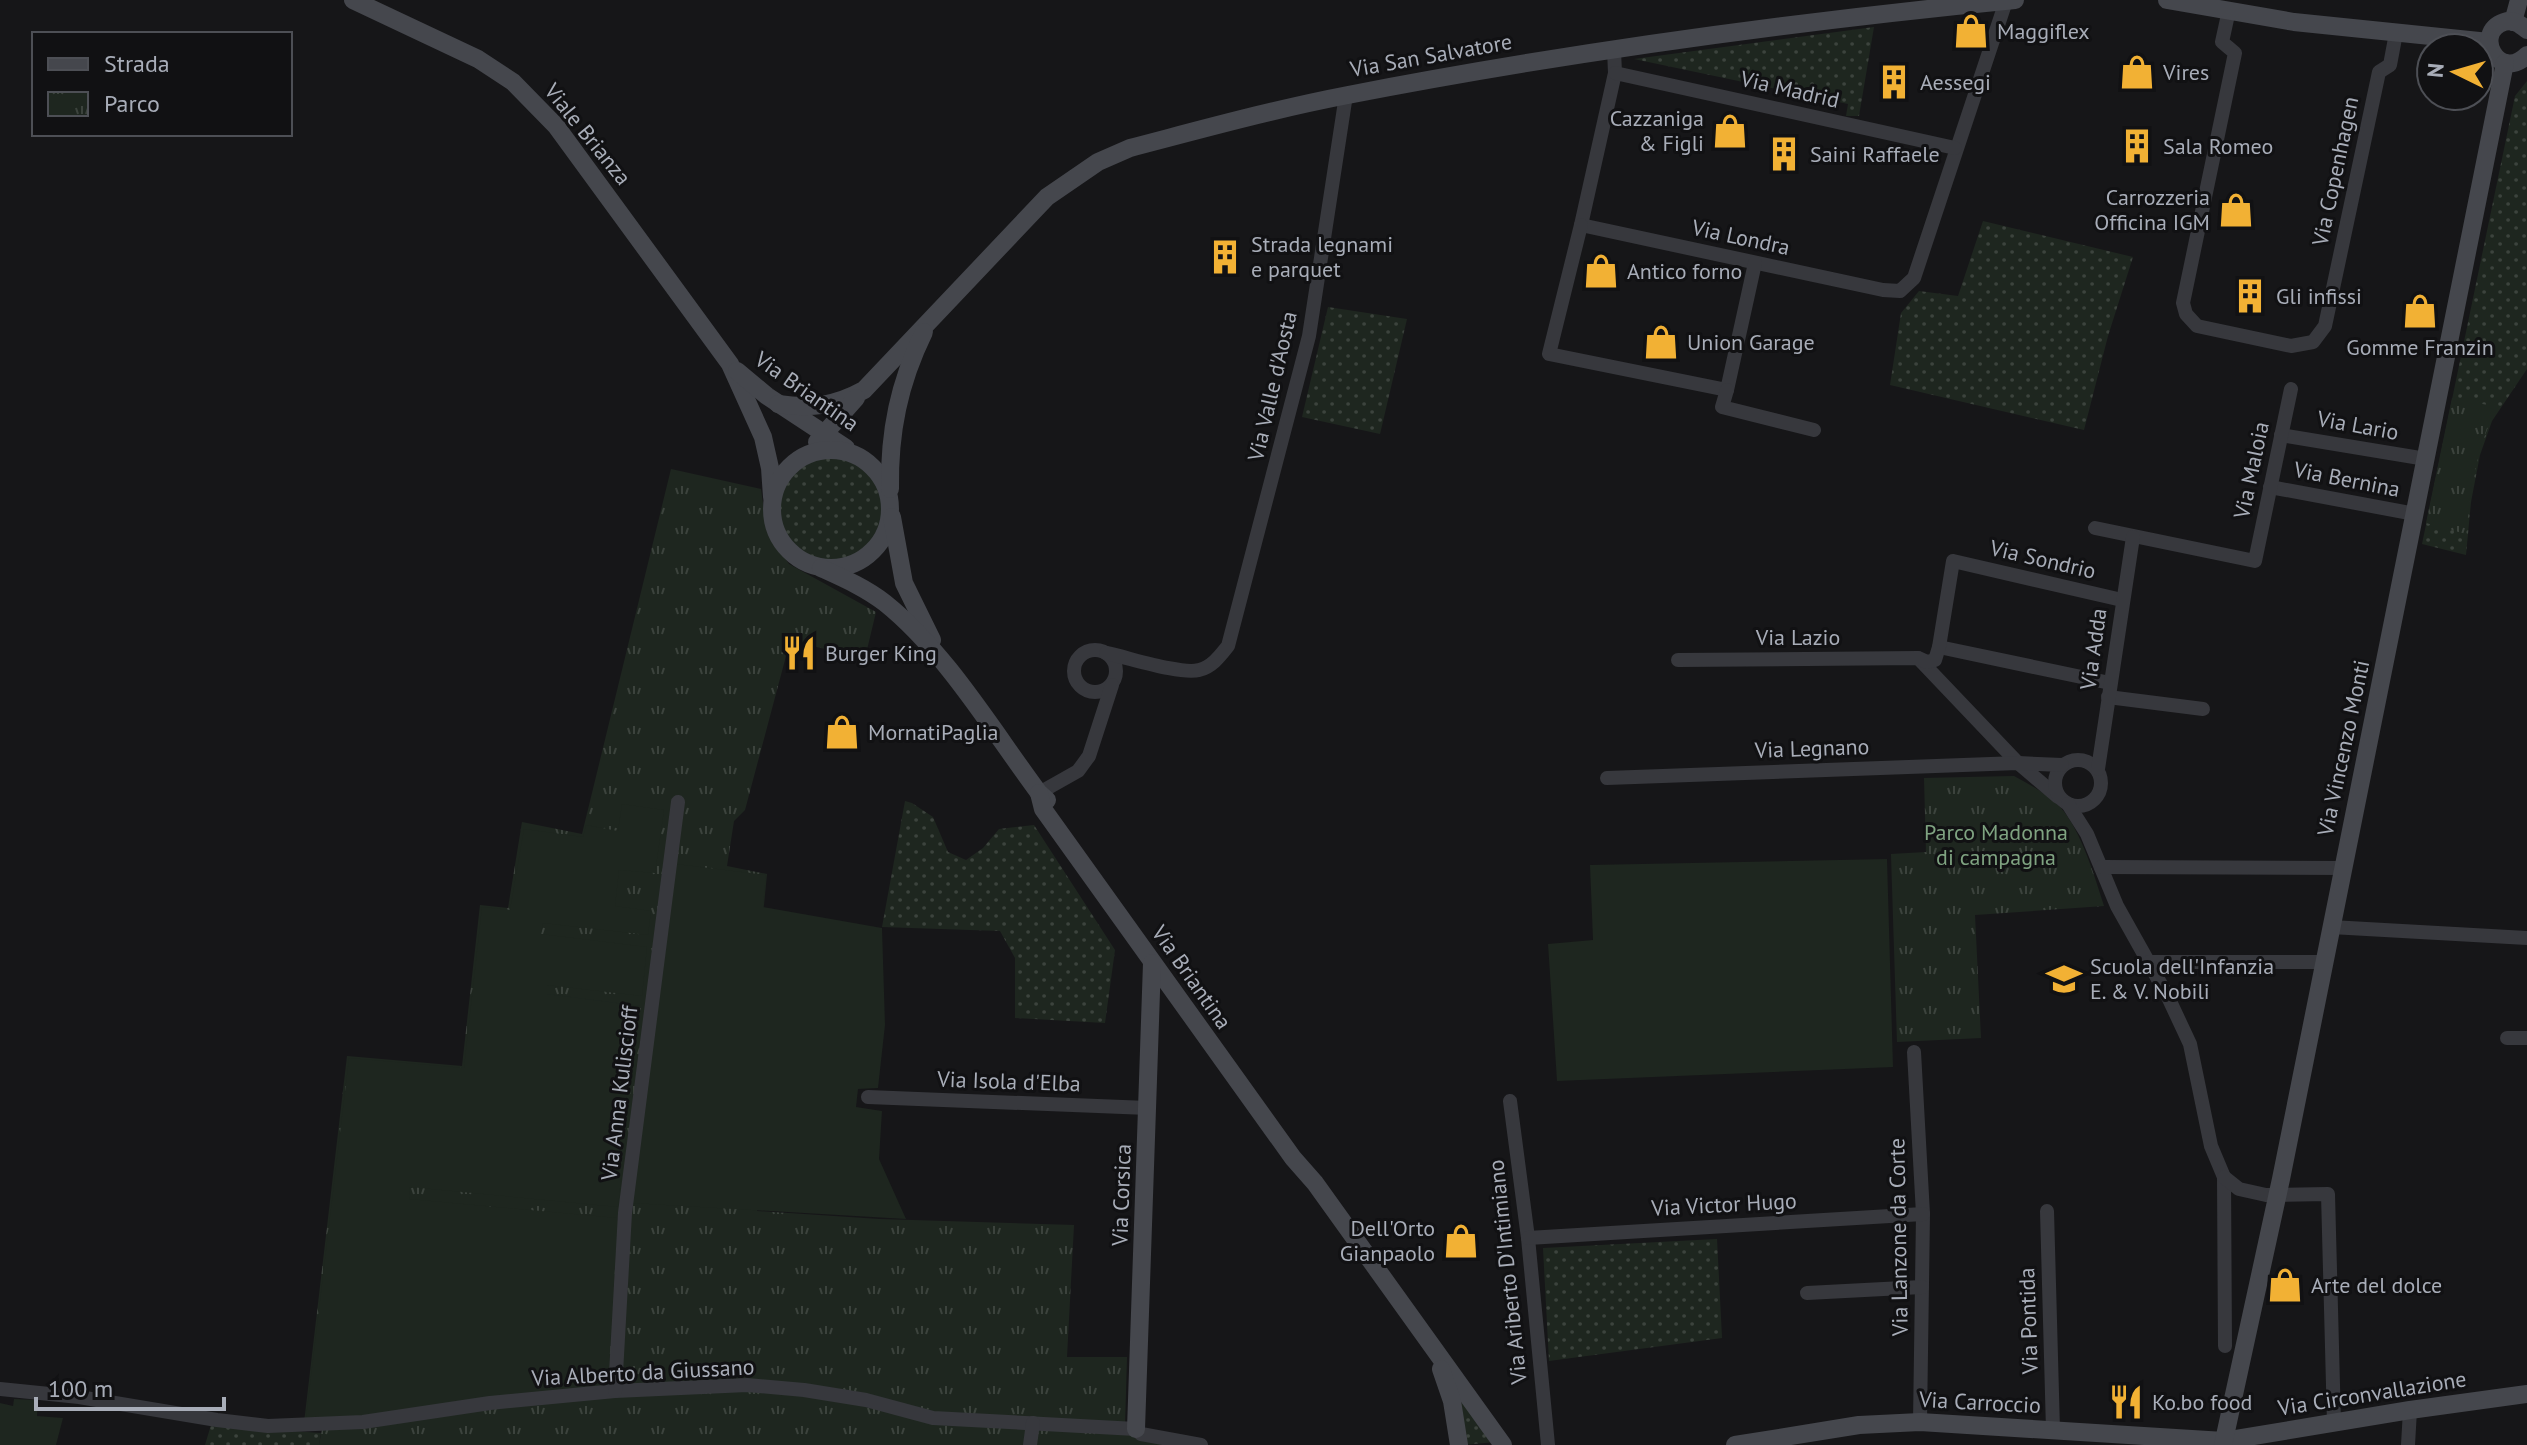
<svg xmlns="http://www.w3.org/2000/svg" width="2527" height="1445" font-family="'PT Sans',sans-serif">
<defs>
<pattern id="grass-dots" width="8" height="8" patternUnits="userSpaceOnUse" patternTransform="scale(2)"><rect width="8" height="8" fill="#1e261f"/><path d="M2 2h.1M6 6h.1" fill="none" stroke="#3c433d" stroke-width="1.8" stroke-linecap="round"/></pattern>
<pattern id="park-tufts" width="24" height="20" patternUnits="userSpaceOnUse" patternTransform="scale(2)"><rect width="24" height="20" fill="#1e261f"/><path d="M3 7l-1-3M5 7V3M7 7l1-3M15 17l-1-3M17 17v-4M19 17l1-3" fill="none" stroke="#3c433d"/></pattern>
</defs>
<rect width="100%" height="100%" fill="#161618"/>
<g fill="url(#grass-dots)">
<path d="M1874 27 1859 116H1846L1848 104 1634 59Z"/>
<path d="M2527 81V369L2492 421 2480 455 2471 502 2466 555 2422 544 2515 96Z"/>
<path d="M1983 221 2133 257 2108 336 2084 430 1890 385 1901 313 1919 291 1958 296Z"/>
<path d="M1328 307 1407 319 1380 434 1302 417Z"/>
<circle cx="831" cy="509" r="51"/>
<path d="M905 801 912 803 933 817 948 852 966 860 983 848 999 829 1034 825 1115 950 1105 1023 1015 1018V958L1000 931 882 927Z"/>
<path d="M1717 1239 1722 1338 1549 1361 1543 1248Z"/>
<path d="M1447 1373 1496 1442 1462 1445Z"/>
<path d="M211 1425 321 1433 319 1445H205Z"/>
</g>
<g fill="url(#park-tufts)">
<path d="M2452 398 2498 407C2476 445 2471 491 2466 534L2426 523Z"/>
<path d="M671 469 761 489 767 532 789 564 876 612 865 658 790 641 745 810 734 821 727 866 767 874 748 1067 757 1211 879 1219 1074 1225 1067 1357H1127L1125 1426 1164 1445H319L323 1424 304 1423 347 1056 462 1066 480 905 508 908 522 822 582 834Z"/>
<path d="M2014 776C2030 785 2048 794 2061 808 2081 831 2095 877 2104 906L1975 915 1981 1038 1897 1042 1891 854 1926 852 1924 778Z"/>
</g>
<g fill="#1e261f">
<path d="M622 804 664 810 655 873 619 870 615 906 651 911 648 935 543 923 541 934 647 947 642 996 547 985V994L640 1006 618 1207 410 1187 409 1199 618 1218 608 1385 363 1417 306 1418 349 1058 464 1068 482 907 510 910 524 829 583 837 586 825 618 831Z"/>
<path d="M1887 859 1893 1067 1557 1081 1548 944 1593 940 1590 865Z"/>
<path d="M676 864 766 875 763 907 882 928 885 1025 878 1088 858 1089 856 1107 882 1111 879 1159 906 1219 632 1203Z"/>
<path d="M14 1399 38 1400 37 1416 63 1418 56 1445H0V1403L13 1406Z"/>
</g>
<g fill="none" stroke-linecap="round" stroke-linejoin="round">
<g stroke="#37383d" stroke-width="14">
<path d="M2229 10 2222 42 2235 53 2183 303 2186 314 2197 326 2291 346 2313 342 2325 326 2379 72 2390 65 2396 33"/>
<path d="M1614 50 1615 73 1581 225 1883 290 1900 291 1914 278 2006 1"/>
<path d="M1615 73 1955 148"/>
<path d="M1581 225 1549 354 1727 390 1755 263"/>
<path d="M1727 390 1722 407 1814 430"/>
<path d="M2281 435 2426 459"/>
<path d="M2270 487 2415 514"/>
<path d="M2095 528 2255 561 2291 389"/>
<path d="M1939 647 2110 683"/>
<circle cx="1095" cy="671" r="21"/>
<path d="M1106 653C1127 657 1181 675 1199 670 1212 667 1220 656 1228 646L1309 336 1346 95"/>
<path d="M1918 658 2018 763 2058 797"/>
<path d="M1678 660 1918 658 1927 662 1935 660 1939 647 1953 561 2122 600"/>
<path d="M2108 697 2203 709"/>
<circle cx="2078" cy="783" r="23"/>
<path d="M2098 769 2133 537"/>
<path d="M1607 778 2018 763 2062 765"/>
<path d="M1039 793 1078 771 1089 756 1112 685"/>
<path d="M2068 804 2087 834 2117 906 2168 997 2190 1044 2211 1146 2224 1177 2225 1346"/>
<path d="M2101 867 2343 868"/>
<path d="M2331 927 2527 938"/>
<path d="M2149 962H2324"/>
<path d="M2507 1038H2527"/>
<path d="M1914 1052 1923 1214 1920 1422"/>
<path d="M868 1097 1148 1108"/>
<path d="M1510 1101 1528 1238 1548 1445"/>
<path d="M2224 1177 2239 1189 2266 1195 2328 1194 2334 1423"/>
<path d="M2047 1211 2053 1430"/>
<path d="M1528 1238 1923 1214"/>
<path d="M1807 1293 1922 1287"/>
<path d="M0 1389 79 1397 217 1420 268 1426 363 1422 490 1403 615 1391 747 1385 804 1390 866 1400 933 1418 1136 1429 1141 1434 1201 1445"/>
<path d="M615 1391 625 1213 678 802"/>
<path d="M1030 1445 1033 1423"/>
<path d="M2408 1445 2410 1410"/>
</g>
<g stroke="#45474d" stroke-width="18">
<path d="M353 0 478 59 513 82 556 126 730 364 763 437 770 468 772 497"/>
<path d="M2167 0 2294 22 2489 42"/>
<path d="M2513 22 2519 0"/>
<path d="M2527 30C2520 24 2513 19 2504 22 2472 33 2499 83 2527 55"/>
<path d="M737 371 767 396 846 448"/>
<path d="M778 404C811 409 835 406 864 390L1047 197 1098 162 1130 148C1203 129 1275 109 1348 95 1569 52 1791 22 2015 0"/>
<path d="M817 442 856 398"/>
<circle cx="831" cy="509" r="59"/>
<path d="M890 489C889 432 899 383 924 332"/>
<path d="M892 517 904 583 932 640"/>
<path d="M821 568C843 578 866 588 885 603 945 651 993 731 1039 793L1047 800"/>
<path d="M1039 793 1043 809 1293 1158 1315 1183 1503 1445"/>
<path d="M1441 1369 1452 1401 1459 1445"/>
<path d="M1136 1429 1152 963"/>
<path d="M1735 1445 1859 1425 1920 1422 2224 1441 2410 1410 2527 1394"/>
<path d="M2223 1445 2281 1179 2505 63"/>
</g>
</g>
<defs>
<g id="shop-bare" transform="scale(2.76)"><path d="M-5-2.5h2.3a2.7 3.5 0 0 1 5.4 0H5L5.5 6h-11ZM-1.5-2.5h3a1.5 2.3 0 0 0-3 0Z" fill="#f2b134" stroke="#111113" stroke-width="2.5" paint-order="stroke"/></g>
<g id="building-bare" transform="scale(2.76)"><path d="M-4-6H4V6H1V3H-1V6H-4ZM-2.5-4.3h1.7v1.8h-1.7ZM.8-4.3h1.7v1.8H.8ZM-2.5-1h1.7V.8h-1.7ZM.8-1h1.7V.8H.8Z" fill="#f2b134" stroke="#111113" stroke-width="2.5" paint-order="stroke"/></g>
<g id="restaurant-bare" transform="scale(2.76)"><path d="M-5-6h1v4h1v-4h1v4h1v-4h1v5L-1.5 .5V6h-2V.5L-5-1ZM5-6V6H3V1.5H1.5Q1.5-4 5-6Z" fill="#f2b134" stroke="#111113" stroke-width="2.5" paint-order="stroke"/></g>
<g id="school-bare" transform="scale(2.76)"><path d="M0-5L7-2L0 1L-7-2ZM-4 1L0 2.5L4 1V4Q0 6-4 4Z" fill="#f2b134" stroke="#111113" stroke-width="2.5" paint-order="stroke"/></g>
</defs>
<g fill-rule="evenodd">
<use href="#shop-bare" x="1971" y="31"/>
<use href="#shop-bare" x="2137" y="72"/>
<use href="#building-bare" x="1894" y="82"/>
<use href="#shop-bare" x="1730" y="131"/>
<use href="#building-bare" x="2137" y="146"/>
<use href="#building-bare" x="1784" y="154"/>
<use href="#shop-bare" x="2236" y="210"/>
<use href="#building-bare" x="1225" y="257"/>
<use href="#shop-bare" x="1601" y="271"/>
<use href="#building-bare" x="2250" y="296"/>
<use href="#shop-bare" x="2420" y="311"/>
<use href="#shop-bare" x="1661" y="342"/>
<use href="#restaurant-bare" x="799" y="653"/>
<use href="#shop-bare" x="842" y="732"/>
<use href="#school-bare" x="2064" y="979"/>
<use href="#shop-bare" x="1461" y="1241"/>
<use href="#shop-bare" x="2285" y="1285"/>
<use href="#restaurant-bare" x="2126" y="1402"/>
</g>
<g text-anchor="middle" stroke-width="6" stroke-linejoin="round" paint-order="stroke">
<g font-size="22" fill="#a8adb8" stroke="#111113" text-anchor="start">
<text x="1997" y="39">Maggiflex</text>
<text x="2163" y="80">Vires</text>
<text x="1920" y="90">Aessegi</text>
<text x="1704" y="126" text-anchor="end">Cazzaniga<tspan x="1704" dy="25">&amp; Figli</tspan></text>
<text x="2163" y="154">Sala Romeo</text>
<text x="1810" y="162">Saini Raffaele</text>
<text x="2210" y="205" text-anchor="end">Carrozzeria<tspan x="2210" dy="25">Officina IGM</tspan></text>
<text x="1251" y="252">Strada legnami<tspan x="1251" dy="25">e parquet</tspan></text>
<text x="1627" y="279">Antico forno</text>
<text x="2276" y="304">Gli infissi</text>
<text x="1687" y="350">Union Garage</text>
<text x="2420" y="355" text-anchor="middle">Gomme Franzin</text>
<text x="825" y="661">Burger King</text>
<text x="868" y="740">MornatiPaglia</text>
<text x="2090" y="974">Scuola dell'Infanzia<tspan x="2090" dy="25">E. &amp; V. Nobili</tspan></text>
<text x="1435" y="1236" text-anchor="end">Dell'Orto<tspan x="1435" dy="25">Gianpaolo</tspan></text>
<text x="2311" y="1293">Arte del dolce</text>
<text x="2152" y="1410">Ko.bo food</text>
</g>
<g font-size="22" fill="#a8adb8" stroke="#111113">
<text transform="translate(1431 55) rotate(-10)" y="8">Via San Salvatore</text>
<text transform="translate(1790 89) rotate(13)" y="8">Via Madrid</text>
<text transform="translate(588 134) rotate(51)" y="8">Viale Brianza</text>
<text transform="translate(2335 171) rotate(-78)" y="8">Via Copenhagen</text>
<text transform="translate(1741 237) rotate(12)" y="8">Via Londra</text>
<text transform="translate(1272 386) rotate(-77)" y="8">Via Valle d'Aosta</text>
<text transform="translate(807 391) rotate(35)" y="8">Via Briantina</text>
<text transform="translate(2358 425) rotate(10)" y="8">Via Lario</text>
<text transform="translate(2251 470) rotate(-78)" y="8">Via Maloia</text>
<text transform="translate(2347 479) rotate(11)" y="8">Via Bernina</text>
<text transform="translate(2043 559) rotate(13)" y="8">Via Sondrio</text>
<text x="1798" y="645">Via Lazio</text>
<text transform="translate(2093 649) rotate(-82)" y="8">Via Adda</text>
<text transform="translate(1812 748) rotate(-2)" y="8">Via Legnano</text>
<text transform="translate(2343 748) rotate(-78)" y="8">Via Vincenzo Monti</text>
<text transform="translate(1192 977) rotate(55)" y="8">Via Briantina</text>
<text transform="translate(1009 1081) rotate(2)" y="8">Via Isola d'Elba</text>
<text transform="translate(619 1093) rotate(-83)" y="8">Via Anna Kuliscioff</text>
<text transform="translate(1121 1195) rotate(-88)" y="8">Via Corsica</text>
<text transform="translate(1724 1204) rotate(-3)" y="8">Via Victor Hugo</text>
<text transform="translate(1898 1237) rotate(-91)" y="8">Via Lanzone da Corte</text>
<text transform="translate(1507 1272) rotate(-96)" y="8">Via Ariberto D'Intimiano</text>
<text transform="translate(2028 1321) rotate(-92)" y="8">Via Pontida</text>
<text transform="translate(643 1372) rotate(-3)" y="8">Via Alberto da Giussano</text>
<text transform="translate(2372 1393) rotate(-9)" y="8">Via Circonvallazione</text>
<text transform="translate(1980 1402) rotate(3)" y="8">Via Carroccio</text>
</g>
<g font-size="22" fill="#7fa381" stroke="#111113">
<text x="1996" y="840">Parco Madonna<tspan x="1996" dy="25">di campagna</tspan></text>
</g>
</g>
<rect x="32" y="32" width="260" height="104" fill="#111113" stroke="#4d4f55" stroke-width="2"/>
<rect x="48" y="58" width="40" height="12" fill="#45474d" stroke="#4d4f55" stroke-width="2"/>
<text x="104" y="72" font-size="24" fill="#a8adb8">Strada</text>
<rect x="48" y="92" width="40" height="24" fill="url(#park-tufts)" stroke="#4d4f55" stroke-width="2"/>
<text x="104" y="112" font-size="24" fill="#a8adb8">Parco</text>
<g transform="translate(2455 72) rotate(275)"><circle r="38" fill="#111113" stroke="#4d4f55" stroke-width="2"/>
<path d="M0-6L14 30L0 20L-14 30Z" fill="#f2b134"/>
<text y="-12" font-size="22" font-weight="bold" text-anchor="middle" fill="#a8adb8">N</text>
</g>
<path d="M36 1397v12h188v-12" fill="none" stroke="#a8adb8" stroke-width="4"/>
<text x="48" y="1397" font-size="24" fill="#a8adb8" stroke="#111113" stroke-width="6" paint-order="stroke">100 m</text>
</svg>
